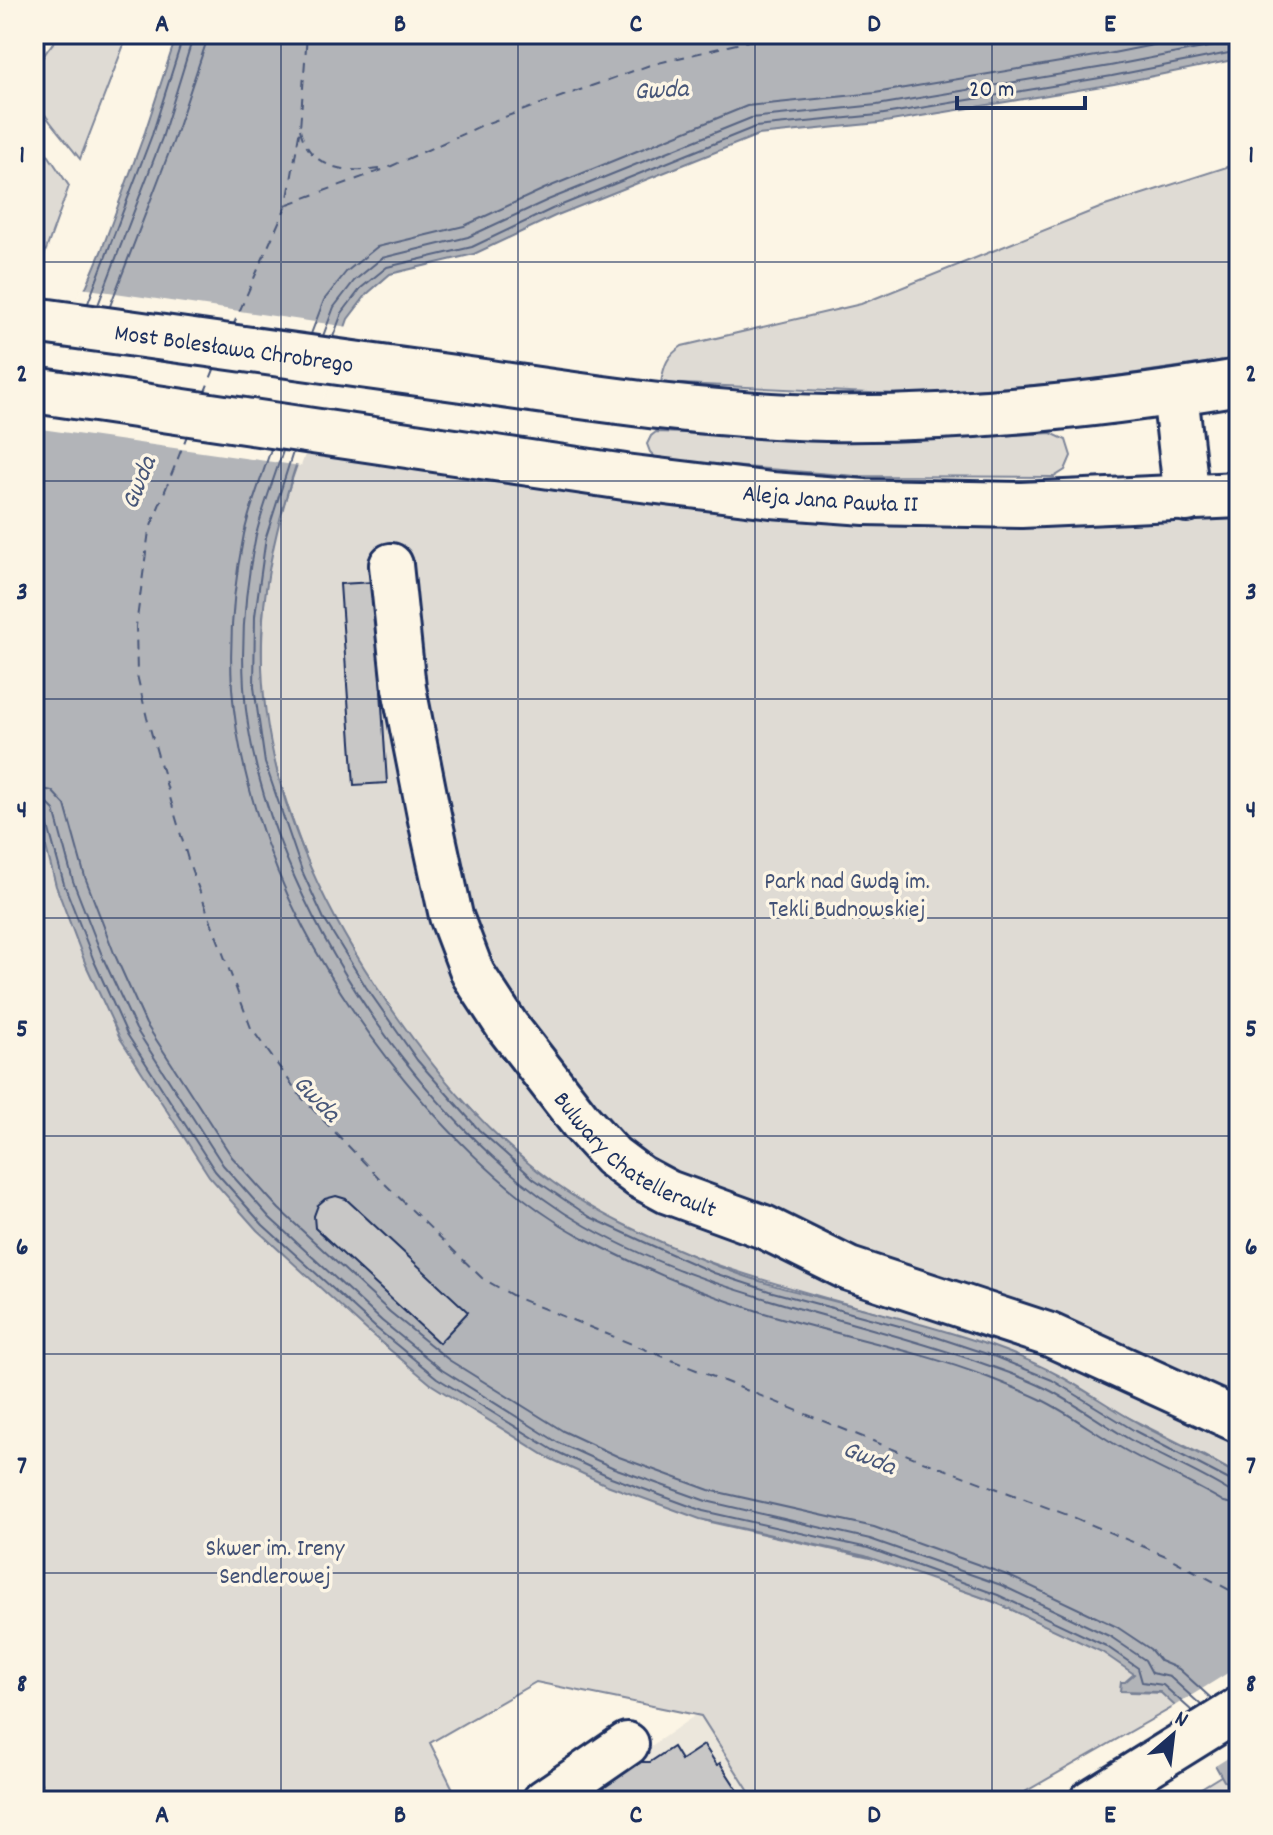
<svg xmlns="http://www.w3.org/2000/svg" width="1273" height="1835" font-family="Dekko,sans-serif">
<rect width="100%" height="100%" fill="#fcf5e5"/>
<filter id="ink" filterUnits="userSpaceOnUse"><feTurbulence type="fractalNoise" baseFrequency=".0125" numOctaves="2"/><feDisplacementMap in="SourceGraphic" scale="16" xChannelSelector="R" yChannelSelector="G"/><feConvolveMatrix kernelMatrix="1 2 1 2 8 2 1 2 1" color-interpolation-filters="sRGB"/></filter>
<g filter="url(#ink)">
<path fill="#ece7dc" d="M731 1690 826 1801H573Z"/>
<g fill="#dfdbd4" stroke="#7d8599" stroke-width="2">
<path d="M61 34H128L80 159C43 110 8 90 61 34Z"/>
<path d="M34 134 69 186 37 275H34Z"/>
<path d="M1239 163V358L1081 381 912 395 661 383C664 365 667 356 682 346L861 304 1102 207Z"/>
<path d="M309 430 625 477 1239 494V1476C1197 1449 1148 1429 1104 1405 1067 1386 1027 1359 989 1346 857 1301 717 1280 594 1210 490 1150 383 1019 330 912 313 879 300 843 288 807 275 767 263 725 262 682 261 635 263 584 274 538 283 501 297 466 309 430Z"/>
<path d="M656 432 907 441 1051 433 1066 440 1071 456 1065 470 1054 477 856 476 706 464 655 457 650 452 647 444 651 436Z"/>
<path d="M34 763 667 1505 710 1522 874 1559 946 1583 1004 1606 1111 1655 1144 1677 1130 1683V1692L1166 1693 1182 1702 1009 1801H755L701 1716 536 1682 430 1743 459 1801H50L34 1769Z"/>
<path d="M1229 1771 1239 1784V1801H1180Z"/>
</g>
<path fill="#b2b4b8" stroke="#767f94" stroke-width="2" d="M177 34H1239L1238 59 1114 84 879 123 758 135 555 216 474 254 390 274 367 294 348 319C314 416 271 514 263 617 252 765 314 901 398 1018 438 1075 483 1128 538 1171 589 1212 652 1239 713 1264 779 1292 852 1303 920 1324 966 1337 1016 1352 1058 1375 1086 1390 1112 1409 1140 1424 1172 1442 1208 1456 1239 1476V1786L1224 1781 1190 1720 1160 1692 1120 1691 1121 1682H1125L1134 1674 1102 1652 995 1602 865 1556 700 1519 607 1485 549 1458 432 1385 371 1334 257 1230 209 1176 120 1038 86 965 56 886 34 800V425L53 365 101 252 145 132Z"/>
<g fill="#fcf5e5">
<path d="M81 288 349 327 301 466 34 428V412L49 364Z"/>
<path d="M1239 1666V1751L1212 1768 1187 1722 1171 1708Z"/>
</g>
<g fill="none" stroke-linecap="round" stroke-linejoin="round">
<g stroke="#576482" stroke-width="2">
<path d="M88 303 152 135 184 34"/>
<path d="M98 305 162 138 194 34"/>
<path d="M110 306 173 142 205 46 206 34"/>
<path d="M311 334 324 300 346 272 377 247 464 226 544 189 747 106 875 93 1108 54 1208 34"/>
<path d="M323 336 334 307 354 281 382 258 468 237 548 200 751 118 877 105 1110 66 1239 41"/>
<path d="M333 337 342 313 361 288 387 267 472 247 552 209 755 127 878 115 1112 76 1239 51"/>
<path d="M271 449C262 477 250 506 244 534 234 583 229 637 232 688 237 766 267 857 303 927 359 1036 473 1179 582 1237 639 1267 700 1293 761 1312 836 1335 914 1349 987 1377 1005 1384 1023 1391 1040 1399 1069 1413 1095 1433 1123 1449 1156 1468 1191 1482 1224 1502L1239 1505"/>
<path d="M283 451C274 478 263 507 256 535 246 583 241 638 244 687 255 878 420 1132 586 1226 713 1298 852 1316 987 1365 1007 1372 1028 1379 1047 1389 1075 1403 1101 1423 1129 1439 1162 1457 1197 1471 1229 1491L1239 1493"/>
<path d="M293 452 266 537 255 616 254 687 265 763 302 871 324 919 366 987 417 1060 479 1130 534 1179 590 1217 644 1242 714 1273 769 1291 918 1331 993 1356 1052 1380 1135 1431 1233 1482 1239 1483"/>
<path d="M34 787 52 791 65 805 85 877 114 953 146 1024 232 1157 279 1209 390 1312 449 1360 563 1431 619 1457 709 1490 874 1527 1007 1575 1117 1627 1150 1649 1160 1661 1179 1669 1212 1699"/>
<path d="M34 799 46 802 54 810 73 881 103 958 136 1029 223 1165 270 1218 382 1321 442 1370 557 1442 614 1468 706 1501 870 1539 1001 1585 1111 1637 1145 1660 1152 1673 1170 1677 1201 1705"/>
<path d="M34 809 41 810 45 815 64 884 94 961 127 1034 215 1171 263 1225 376 1328 437 1378 553 1450 611 1477 703 1511 868 1548 998 1595 1106 1646 1138 1668 1142 1682 1163 1685 1192 1711"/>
</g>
<g stroke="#485779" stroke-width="2" stroke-dasharray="10 8" stroke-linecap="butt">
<path d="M1021 34 1059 42 1121 34"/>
<path d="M300 129C309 169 345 173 380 169"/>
<path d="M288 204 385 169 485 124 650 65 777 34"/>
<path d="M232 328 287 204 300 128 307 34"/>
<path d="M204 394 215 367"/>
<path d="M188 433 149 531 136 626 137 675 147 718 189 863 251 1028 301 1097 384 1183 482 1278 515 1297 920 1460 1073 1517 1166 1556 1239 1595"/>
</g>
</g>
<g fill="#c8c7c6" stroke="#1b2f5e" stroke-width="2">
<path d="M374 582 387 783 354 785 340 584Z"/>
<path d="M336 1196 346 1199 468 1312 439 1343 315 1228 314 1216 318 1205 325 1199Z"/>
<path d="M704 1745 717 1765 720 1763 742 1797 735 1801H588L604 1791 606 1781 632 1762H650L673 1747 681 1760Z"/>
</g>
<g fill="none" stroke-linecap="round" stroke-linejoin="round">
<g stroke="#1b2f5e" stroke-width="48">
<g id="minor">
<path id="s1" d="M391 565 404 688 429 815 451 916 473 974 507 1026 582 1123 612 1156 640 1177 668 1192 764 1227 849 1269 1050 1335 1239 1421"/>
<path d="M544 1801 627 1744"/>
<path d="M1091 1801 1239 1709"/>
</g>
</g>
<g stroke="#1b2f5e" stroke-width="50">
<g id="major">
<path id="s2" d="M34 320C179 340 324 360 469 380 588 397 706 416 826 418 965 420 1103 405 1239 382"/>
<path id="s3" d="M34 390 625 477 771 495 865 502 1021 505 1239 495"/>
<path d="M1175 393 1187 499"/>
</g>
</g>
<use href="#minor" stroke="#fcf5e5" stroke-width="42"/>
<use href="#major" stroke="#fcf5e5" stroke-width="44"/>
</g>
</g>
<path fill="none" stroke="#1b2f5e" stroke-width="2" stroke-opacity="0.55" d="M281 34V1801M518 34V1801M755 34V1801M992 34V1801M34 262H1239M34 481H1239M34 699H1239M34 918H1239M34 1136H1239M34 1354H1239M34 1573H1239"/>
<g text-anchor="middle" stroke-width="7" stroke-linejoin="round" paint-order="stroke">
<g font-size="24" fill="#1b2f5e" stroke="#fcf5e5">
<text dy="8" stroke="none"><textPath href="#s2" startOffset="202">Most Bolesława Chrobrego</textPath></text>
<text dy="8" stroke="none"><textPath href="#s3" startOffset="804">Aleja Jana Pawła II</textPath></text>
<text dy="8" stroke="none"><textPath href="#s1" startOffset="666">Bulwary Chatellerault</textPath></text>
</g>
<g font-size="24" fill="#425176" stroke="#fcf5e5">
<text x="847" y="888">Park nad Gwdą im.<tspan x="847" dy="28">Tekli Budnowskiej</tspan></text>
<text x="275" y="1555">Skwer im. Ireny<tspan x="275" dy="28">Sendlerowej</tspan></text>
</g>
<g font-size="26" font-style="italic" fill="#485779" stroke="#fcf5e5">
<text transform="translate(661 88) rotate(-3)" y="9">Gwda</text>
<text transform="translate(137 482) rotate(-68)" y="9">Gwda</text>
<text transform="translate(318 1097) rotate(46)" y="9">Gwda</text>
<text transform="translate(870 1456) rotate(22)" y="9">Gwda</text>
</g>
</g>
<rect width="1273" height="1835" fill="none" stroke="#fcf5e5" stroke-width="88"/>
<g transform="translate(1173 1735) rotate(28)" stroke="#fcf5e5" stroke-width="6" paint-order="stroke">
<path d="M0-6L14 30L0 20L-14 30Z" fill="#1b2f5e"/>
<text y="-12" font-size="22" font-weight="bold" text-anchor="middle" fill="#1b2f5e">N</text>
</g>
<path d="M957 96v12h128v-12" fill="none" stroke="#1b2f5e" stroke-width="4"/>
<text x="969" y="96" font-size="24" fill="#1b2f5e" stroke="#fcf5e5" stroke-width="6" paint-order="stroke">20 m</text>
<rect x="44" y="44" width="1185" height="1747" fill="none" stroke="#1b2f5e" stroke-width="3"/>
<g font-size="26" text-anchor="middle" font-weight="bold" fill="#1b2f5e">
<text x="162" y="31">A</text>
<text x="400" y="31">B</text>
<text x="636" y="31">C</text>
<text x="874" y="31">D</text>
<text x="1110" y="31">E</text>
<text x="22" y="162">1</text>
<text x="1251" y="162">1</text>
<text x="22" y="381">2</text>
<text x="1251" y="381">2</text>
<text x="22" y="599">3</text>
<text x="1251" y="599">3</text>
<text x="22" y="817">4</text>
<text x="1251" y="817">4</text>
<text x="22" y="1036">5</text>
<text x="1251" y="1036">5</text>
<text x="22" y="1254">6</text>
<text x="1251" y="1254">6</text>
<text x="22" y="1473">7</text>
<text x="1251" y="1473">7</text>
<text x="22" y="1691">8</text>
<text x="1251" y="1691">8</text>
<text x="162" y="1822">A</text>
<text x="400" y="1822">B</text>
<text x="636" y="1822">C</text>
<text x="874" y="1822">D</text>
<text x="1110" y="1822">E</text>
</g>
</svg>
